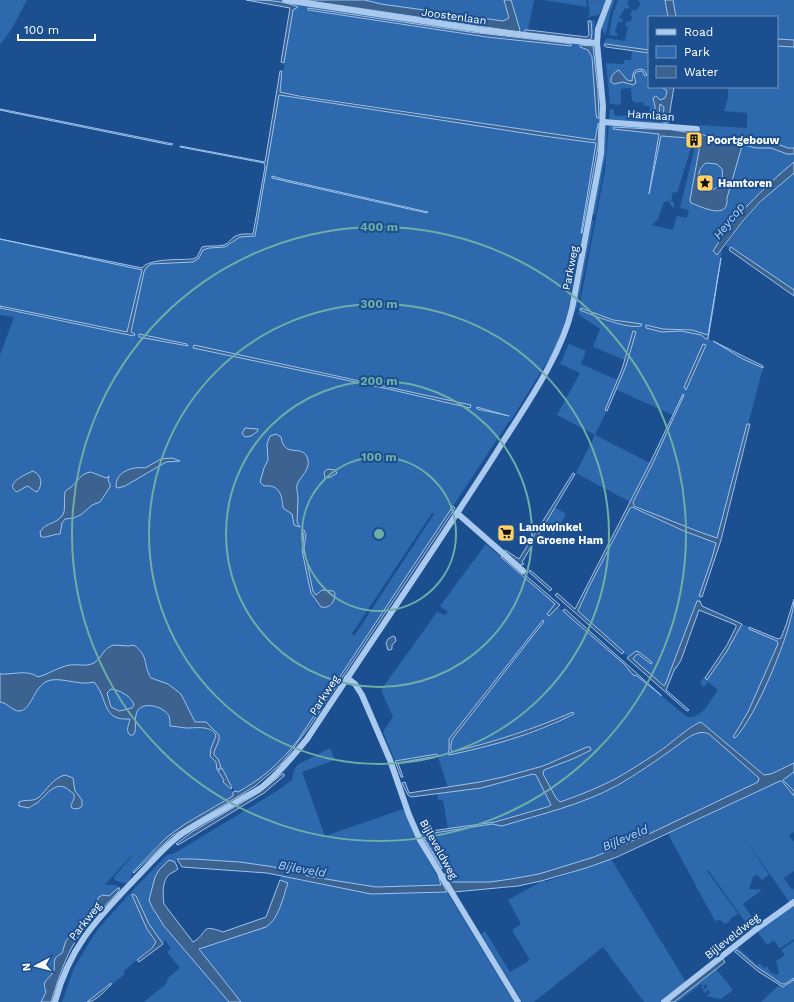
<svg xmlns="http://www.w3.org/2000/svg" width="794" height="1002" font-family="'Work Sans',sans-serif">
<rect width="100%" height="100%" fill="#1b4f8f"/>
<g fill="#2e69ad" fill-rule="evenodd">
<path d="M0 0H27L11 30 0 45Z"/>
<path d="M265 0H303L466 24 520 30 511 0H534L528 30H525L590 39V21H588V20L595 21 593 39 591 41 594 45 600 89 601 119H599V123L601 125 598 154 568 312 555 349 513 417 506 426 298 740C281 762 262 779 238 792H236L230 784 226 785 229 786 233 793V796L185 824 167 837 133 872 128 883H122L115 880 114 877 133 855 129 858 105 885H116L120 888H118L109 896 102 895 99 897 93 909 82 925 77 927 73 935 68 937 66 940 62 953 56 957 54 972 43 987 46 992 41 1002H0V355L14 317 0 315V309L134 336V334L131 332 144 272 146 268 151 264 193 262 199 258 203 250 209 247 221 248 231 244 240 237 255 236 279 95 543 136 597 143 582 233C589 197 598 161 598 124L595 140 280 92 293 9 298 7 288 4ZM309 8 470 32 565 43 571 44V46L487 37 308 10ZM579 45 592 46 598 91 599 118 596 114 592 57 588 50ZM273 176 282 179 427 211 426 213 289 182 272 178ZM140 334 187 344 188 345 139 337ZM194 345 384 385 427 397 193 348ZM478 407 508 415V417L477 409ZM432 513 434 514 355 635H351Z"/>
<path d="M365 0H504L509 19 503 21 381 4Z"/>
<path d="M543 0H586L587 7Z"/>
<path d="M588 0H598L599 2V0H606L599 15 588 17V15H590Z"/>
<path d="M612 0H615L610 13 606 34 603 32 601 29Z"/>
<path d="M618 0H629L627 4 630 6 628 9 625 8 619 18 623 19 622 22H618L615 32 618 34 617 36 609 35 613 13Z"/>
<path d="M638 0H665L668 17H649V50L606 44 604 45V53L603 44 607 38 625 41 628 27 625 26 627 21 630 22 633 17 630 15 633 9 636 11 641 3Z"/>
<path d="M673 0H794V40L777 39V17H676Z"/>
<path d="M777 46 794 47V162C765 186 731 219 713 252L717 255 722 249 714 310 709 334 707 338 743 359 763 368 718 538 716 539 657 516 633 504V502L652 465 684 394H683L673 415 617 390 595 435 650 463 630 502 576 473 595 435 557 415 580 373 560 364 569 344 586 351 581 364 617 380 614 388 617 389 627 361 593 347 600 329 578 314 605 170 609 124 692 131 694 138 677 193 673 192 671 201 674 202V207L673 208 670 204V202L668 201 664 202 658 219 652 225 673 230 676 218 678 216 687 218 689 210 680 208 697 138 700 145 690 200 691 203 695 205 720 211 723 209 726 203 742 146 743 139H719L699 134 697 133 698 131 701 129 699 125 747 128V113L724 111 728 98V87H777ZM613 127 663 129 690 133 689 138 661 136 649 194 659 134 613 129Z"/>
<path d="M632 51 649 53V81L647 80 649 87H661L667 91 665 98 660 100 656 96C651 112 659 111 664 123L694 126 609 120 610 109H613L615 116 649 114 650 106H644L643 102 634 103V101H632L631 88 621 89V102L619 105 610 104 606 63 624 64V60H631ZM640 69 645 72C640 71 637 70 634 75L636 81 631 85 623 82 616 84 613 75 617 71 622 72 625 78 631 81 632 80 633 73Z"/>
<path d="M660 103 664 107 663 118 659 112Z"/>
<path d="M607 125 606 153 595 216 593 213 604 146 605 127Z"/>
<path d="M706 163 717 164 722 169C725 185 712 197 698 186 698 177 698 168 706 163Z"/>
<path d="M794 173V290L732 247 729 249 726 245C746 218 767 193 794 173Z"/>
<path d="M594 220 577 309 575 306 592 221Z"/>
<path d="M0 239 142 270 128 332 0 306Z"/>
<path d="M555 507 566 514 554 535 543 527Z"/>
<path d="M631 507 684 531 716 543 712 558 699 595 701 597 700 601H697L665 685 644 670 633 659 636 655 638 654 651 664 652 662 639 652 629 657 624 653V652L578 611 588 589Z"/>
<path d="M486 544 555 604 547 614 549 616 558 607 624 664 633 675 637 676 687 717C702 719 710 701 717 691V689L708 682 704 687 700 683 714 664 705 678 708 679 727 651 742 624 749 627V629L777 641 779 644 777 647 748 712 733 737 741 732 763 692 782 647 794 608V763L771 774 764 775 701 722C691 726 682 734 673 741 661 751 648 759 635 767 613 782 588 792 563 801L560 802 556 798 543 773 544 770 575 758 587 747 543 766 503 777 448 788 437 754 395 761 383 732 393 717 381 690 437 612 445 615 448 612 440 606ZM543 622 453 738C451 742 450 748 452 752 494 742 534 729 573 712L551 726 532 733 449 755 448 753 449 750V739Z"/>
<path d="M701 732H705L709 734 759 778 758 782 651 833 594 857 539 874 511 879 490 882H452L421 835 492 824 502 826C541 814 581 805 617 786 634 777 651 764 667 753 678 745 688 735 701 732Z"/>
<path d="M330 748 335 760 302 772 325 836 400 810H405L417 840 442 885 376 887 307 876 304 874 303 870C281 870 261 865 239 862 218 860 198 859 177 859L175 862 169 860 159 870 155 877 149 900 152 907 164 926 229 1002H144L166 984 168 978 180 968 167 952 171 949 165 940 163 944 149 925 136 896 132 895 147 929 155 940V944L123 972 125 974 111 985 110 983 87 1002H62L74 968 90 941 99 928 134 889 167 855 175 853 277 791 292 780 294 770 297 765Z"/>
<path d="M794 772V791L783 780Z"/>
<path d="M533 774 536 775 550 803V806L495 822 448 829 443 800H438L437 793 481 788Z"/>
<path d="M780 781H782L794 796V832L789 835 794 842V871L784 878 792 890 794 888V900L790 903 746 840 769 875 762 880 757 875 753 877 749 889 762 890 743 904 758 926 751 930 708 870 707 871 738 914 730 919V921L725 924 720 920 715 921 668 834Z"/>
<path d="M611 859 686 982 660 1002H644L603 947 534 1002H522L481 934 485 931 510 972 530 960 512 930 521 924 508 900 544 880 545 882Z"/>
<path d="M281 875 299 880 371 894 447 892 514 1002H241L199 949 266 927C279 919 283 897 288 884L280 880Z"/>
<path d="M794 904V939L781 948H779L774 940 767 945 757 931Z"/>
<path d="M794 941V978L783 985 757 967 737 950 735 952 733 951 736 946 757 965 760 963 764 968 767 966 770 972 776 975 779 973 776 961 785 955 781 950Z"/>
<path d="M716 969 733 990 721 999 706 996 710 993 708 990 705 993 703 991 705 988H707V985H704V989L701 988 703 986 701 984 678 1002H674Z"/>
<path d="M794 980V1002H761L779 985 785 987Z"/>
</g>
<g fill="#3c6290" stroke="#9cc4f0" fill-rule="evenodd">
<path d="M246 0C263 0 282 0 298 7L293 10 284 63 281 62 290 8Z"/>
<path d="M303 0H365L381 4 503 21 509 18 504 0H511L520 30 519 32Z"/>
<path d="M665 0H673L676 17H668Z"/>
<path d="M308 8 470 32 565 43 571 44V46L487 37 308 10Z"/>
<path d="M588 21H591L592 33 591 39 587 40 524 33 525 30H528L587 37 589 35Z"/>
<path d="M777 39 794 40V47L777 46Z"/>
<path d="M606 44 649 50V53L606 47 604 45Z"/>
<path d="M580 45 593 46 598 91 599 118H597L596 114 592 57 588 50 580 47Z"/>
<path d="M640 69 644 70 647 75 645 76 642 71 636 72 634 75 636 83 633 85 623 82 614 84 611 82C610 77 614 72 619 70L627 80 632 81C633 75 632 70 640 69Z"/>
<path d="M280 71H282L280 92 299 96 595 140 598 124 599 123 598 146 582 233H581L596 143 543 136 279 95 255 236 240 237 225 247 209 248 203 250 199 258 193 262 151 264 146 268 144 272 131 332 135 334 134 336 0 308V306L127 332 142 270 0 239 142 268C149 258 181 260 193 259L197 257 202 247C209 245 217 247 224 245 229 243 231 239 234 237 240 233 247 234 253 234L265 167 264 163 180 147V146L265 162Z"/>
<path d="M661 87H674L668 123H664L661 118 655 114V106L653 98 656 96 660 100 665 98 667 92 666 90ZM660 104 664 107 663 118 659 114Z"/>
<path d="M0 109 20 113 173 144 171 145 9 112 0 110Z"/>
<path d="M613 127 650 129H668L690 133 691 136 689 138 661 136 649 194 659 134 613 129Z"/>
<path d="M700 134 719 139H744L757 142H772L788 148H794V154H787L771 148H756L744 145 742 146 727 198C729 221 702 207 691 203L690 200 700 145 698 138ZM706 163 717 164 722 169C725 185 712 197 698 186 698 177 698 168 706 163Z"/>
<path d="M794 162V173L760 202 743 221 717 255 713 251C734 216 763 188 794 162Z"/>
<path d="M272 176 282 179 428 212 427 213 289 182 272 178Z"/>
<path d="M731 247 794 290V296L729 250Z"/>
<path d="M721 258 708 339H706L701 335 681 331 662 332 646 328V325L663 329 692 330 708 335Z"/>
<path d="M581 308 613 320 642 324 641 326C626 329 595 316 580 310Z"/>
<path d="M633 331 636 332 626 366 607 411 605 410 622 369Z"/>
<path d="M139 334 187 344 188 346 139 337Z"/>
<path d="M713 341 763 366V368L743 359Z"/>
<path d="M703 344 706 345 686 390 684 387Z"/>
<path d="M194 345 471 405 470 408 384 388 193 348Z"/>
<path d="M683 394 684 395 652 465 633 502 634 506 697 531 717 538 747 424H750L721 540 702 597 699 596 712 558 716 543 684 531 632 507 630 508 588 589 578 611 624 652 622 654 555 595 557 593 575 609 650 463Z"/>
<path d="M477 407 509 416 477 409Z"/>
<path d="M245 428 258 429V431L251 436 245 437 242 433Z"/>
<path d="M276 434 281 437C284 460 304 442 308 460 310 471 300 476 297 485 296 489 298 494 298 498 298 506 297 514 297 522L300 527 294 525 292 514 283 508C282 496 280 484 264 486L260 482 264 468 268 460 267 444 270 436Z"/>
<path d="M172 458 180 461 166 462 125 486 118 488 116 487C115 472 132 466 145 468L161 459Z"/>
<path d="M328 469 335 470 337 473 331 477 325 478 324 472Z"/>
<path d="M33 471C42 475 43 485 37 492 33 491 31 487 27 486L17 492C3 484 26 474 33 471Z"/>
<path d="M91 472 106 478 109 476 108 480 110 484V487L100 502 92 505 82 514 74 518 65 519 62 523 60 534C53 534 47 538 41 537L40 532C45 522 60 524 64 512 65 508 64 497 65 492 66 490 68 489 70 488 78 482 80 473 91 472Z"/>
<path d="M573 473 575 474 522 562 524 564 520 565 505 552V550L519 559Z"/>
<path d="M453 506 455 508 453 511 310 726 282 763 255 786 172 836 134 873 133 872 167 837 185 824 233 796V792L235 791 238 792C262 779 281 762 298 740Z"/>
<path d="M302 530H304L306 535 304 548 313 591 316 595 322 590 333 591 335 593C335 602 330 609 321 607L311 593 308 580 302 550 304 535Z"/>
<path d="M502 555 560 605 549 616 547 614 555 604 501 557Z"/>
<path d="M530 570 552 589 550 591 529 572Z"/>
<path d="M794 599C794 627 755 719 735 738L733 737 748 712 778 644 777 641 749 629V627L778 639 781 638 786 625Z"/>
<path d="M697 601H700L702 606 742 624 727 651 707 680 705 678 727 645 736 627V625L699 610 681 660 676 668H675L666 690 689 710 687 711 627 658 636 651 639 652 652 662 651 664 638 654 636 655 633 659 663 685H665Z"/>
<path d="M565 609 662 696 637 676 633 675 624 664 564 612 563 610Z"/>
<path d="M543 620 544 622 535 633 453 738C451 742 450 748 452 752 494 742 534 729 573 712L574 714C535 734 492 746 449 755L448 753 449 750V739Z"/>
<path d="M393 636 395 637 396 641 392 645V649L390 650H388L386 643 388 639Z"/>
<path d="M114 645 128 646 134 645C150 658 142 663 151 678L168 684 181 694 195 722H206L219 735V740L214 752V755L218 759 221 767 217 770 216 762 210 756 211 748 216 736C213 725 195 728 187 728 182 728 175 726 170 726 170 723 170 719 169 716 164 707 145 701 138 710 134 716 136 726 135 732L133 735H130C125 730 129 725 130 719 101 721 109 699 94 682 80 686 66 678 51 680 34 683 32 711 19 711 12 711 8 703 0 702V674C13 675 27 669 38 677 49 674 58 667 70 665 78 664 86 667 94 663 103 657 103 648 114 645ZM111 689C120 690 132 697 134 705L132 708 119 711 111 707 107 693Z"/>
<path d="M701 722 764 775 771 774 794 763V772L783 780 794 791V796L782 781H780L617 857 586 868 541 881 518 886 454 892 444 874H446L452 882H490L511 879 539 874 594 857 651 833 758 782 759 778 709 734C697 728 684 741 674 748 656 761 637 774 618 785 582 805 541 814 502 826L492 824 421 835V833L431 831 495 822 547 807 551 805 536 775 533 774 481 788 411 797 408 795 402 783 405 782 409 793 480 782 503 777 543 766 587 747H590L591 750 575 758 544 770 543 774 556 798 560 802 563 801C588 792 613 782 635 767 648 759 661 751 673 741 682 734 691 726 701 722Z"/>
<path d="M437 754 438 756 398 763 403 777H401L395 761Z"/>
<path d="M222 768 232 788 231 789 223 782 224 780 218 771Z"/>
<path d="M282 774H284V776L264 793 178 845 176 844 192 832 260 792Z"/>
<path d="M65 775 73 778 75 791 82 800V806L80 808 74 809 71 807C71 803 75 800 74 795 74 793 72 793 70 791 56 778 47 795 37 803 34 805 31 806 29 808L19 806V802C25 799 32 802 38 798 47 790 53 778 65 775Z"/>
<path d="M423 838H424L442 867V869Z"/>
<path d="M177 859H193L240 862 274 867 282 870H303L304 874 307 876 376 887 441 885 438 875 447 892 371 894 267 873 182 867Z"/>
<path d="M169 860 175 862 178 869C175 872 169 873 167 877 162 884 163 896 164 904L193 942C209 933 199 923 223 932L266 917 280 880 288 883C283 897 279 919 266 927L199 949 241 1002H229L164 926 152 907 149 900 155 877 159 870Z"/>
<path d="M118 888H120L118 892C102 909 84 926 72 947 63 964 57 983 51 1002H41L46 992C41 980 48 981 53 972 56 968 53 963 55 959 56 956 60 955 62 953 64 949 64 945 66 941 67 939 79 926 82 925L84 917 93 909 99 897 103 895 109 896Z"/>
<path d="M133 894 136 896 149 924 163 944 139 962 137 960 152 948 156 942 147 929 132 895Z"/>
<path d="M737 950 757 967 782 984H785L794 978V980L783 987 759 972 735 952Z"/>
<path d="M722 958 725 962 724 963 674 1002H668Z"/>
<path d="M111 983V985C105 990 96 1002 87 1002Z"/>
</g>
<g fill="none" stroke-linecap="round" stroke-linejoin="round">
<g stroke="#a9c9ee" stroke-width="6">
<path d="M285 0 482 30 585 42 597 43"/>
<path d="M603 122 697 129"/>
<path d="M457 513 523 571"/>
<path d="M347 678 355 684 362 695 390 760 409 815 420 840 518 1002"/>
<path d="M55 1002C70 945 98 918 137 877 152 862 165 845 183 833 201 821 222 811 241 799 248 795 255 792 262 787 279 773 293 756 307 739 370 643 435 549 496 453 523 409 560 359 572 309L601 154 603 106 597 43 598 29 609 0"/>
<path d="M664 1002 759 927 794 902"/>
</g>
</g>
<g fill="none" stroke="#6fada8" stroke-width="2">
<circle cx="379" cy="534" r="77"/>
<circle cx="379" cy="534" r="153"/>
<circle cx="379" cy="534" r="230"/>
<circle cx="379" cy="534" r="307"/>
</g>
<defs>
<g id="building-square" transform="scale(0.9)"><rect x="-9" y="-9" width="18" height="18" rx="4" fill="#ffd166" stroke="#1b4f8f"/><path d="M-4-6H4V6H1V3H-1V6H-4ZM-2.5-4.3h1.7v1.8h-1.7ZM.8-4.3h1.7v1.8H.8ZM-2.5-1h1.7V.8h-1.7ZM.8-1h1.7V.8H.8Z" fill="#111"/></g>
<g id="sight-square" transform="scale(0.9)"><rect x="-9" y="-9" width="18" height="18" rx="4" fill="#ffd166" stroke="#1b4f8f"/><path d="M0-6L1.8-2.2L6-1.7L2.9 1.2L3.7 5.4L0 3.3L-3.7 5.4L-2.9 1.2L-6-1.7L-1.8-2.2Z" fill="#111"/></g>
<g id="supermarket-square" transform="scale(0.9)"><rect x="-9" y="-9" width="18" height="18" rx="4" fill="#ffd166" stroke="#1b4f8f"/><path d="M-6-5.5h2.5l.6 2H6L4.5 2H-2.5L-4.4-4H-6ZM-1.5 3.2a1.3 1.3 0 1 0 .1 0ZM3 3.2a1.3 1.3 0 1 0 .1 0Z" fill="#111"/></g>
</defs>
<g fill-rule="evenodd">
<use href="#building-square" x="694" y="140"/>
<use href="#sight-square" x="705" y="183"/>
<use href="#supermarket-square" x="506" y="533"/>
</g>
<g text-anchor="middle" stroke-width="4" stroke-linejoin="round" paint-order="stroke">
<g font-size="11" fill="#fff" stroke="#1b4f8f">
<text transform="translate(454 16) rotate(8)" y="4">Joostenlaan</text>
<text transform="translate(651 115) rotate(4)" y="4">Hamlaan</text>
<text transform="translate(570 268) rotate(-79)" y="4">Parkweg</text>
<text transform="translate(324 695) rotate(-57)" y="4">Parkweg</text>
<text transform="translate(439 849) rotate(61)" y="4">Bijleveldweg</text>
<text transform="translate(85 921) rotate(-52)" y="4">Parkweg</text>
<text transform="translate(732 936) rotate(-38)" y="4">Bijleveldweg</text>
</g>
<g font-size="11" font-weight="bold" fill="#fff" stroke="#1b4f8f" text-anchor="start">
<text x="707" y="144">Poortgebouw</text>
<text x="718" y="187">Hamtoren</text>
<text x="519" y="531">Landwinkel<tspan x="519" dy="13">De Groene Ham</tspan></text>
</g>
<g font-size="12" font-style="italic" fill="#b5d3f5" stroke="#1b4f8f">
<text transform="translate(729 221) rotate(-52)" y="4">Heycop</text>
<text transform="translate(625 838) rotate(-23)" y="4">Bijleveld</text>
<text transform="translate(302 869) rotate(10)" y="4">Bijleveld</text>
</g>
</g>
<circle cx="379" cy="534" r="6" fill="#6fada8" stroke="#1b4f8f" stroke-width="2"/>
<g font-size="12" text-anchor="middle" font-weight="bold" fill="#6fada8" stroke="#1b4f8f" stroke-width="4" stroke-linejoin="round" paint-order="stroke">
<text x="379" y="231">400 m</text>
<text x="379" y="308">300 m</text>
<text x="379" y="385">200 m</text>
<text x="379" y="461">100 m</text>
</g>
<rect x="648" y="16" width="130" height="72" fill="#1b4f8f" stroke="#7695bc"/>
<rect x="656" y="29" width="20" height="6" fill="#a9c9ee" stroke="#7695bc"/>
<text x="684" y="36" font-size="12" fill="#ffffff">Road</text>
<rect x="656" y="46" width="20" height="12" fill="#2e69ad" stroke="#7695bc"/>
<text x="684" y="56" font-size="12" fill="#ffffff">Park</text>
<rect x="656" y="66" width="20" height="12" fill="#3c6290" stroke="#7695bc"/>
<text x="684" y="76" font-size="12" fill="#ffffff">Water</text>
<g transform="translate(36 966) rotate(263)" stroke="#1b4f8f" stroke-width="3" paint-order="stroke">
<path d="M0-3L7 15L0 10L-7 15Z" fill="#ffffff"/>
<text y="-6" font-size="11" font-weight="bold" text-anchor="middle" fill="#ffffff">N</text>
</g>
<path d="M18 34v6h77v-6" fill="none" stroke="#ffffff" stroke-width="2"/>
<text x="24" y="34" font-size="12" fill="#ffffff" stroke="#1b4f8f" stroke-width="3" paint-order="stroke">100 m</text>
</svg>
